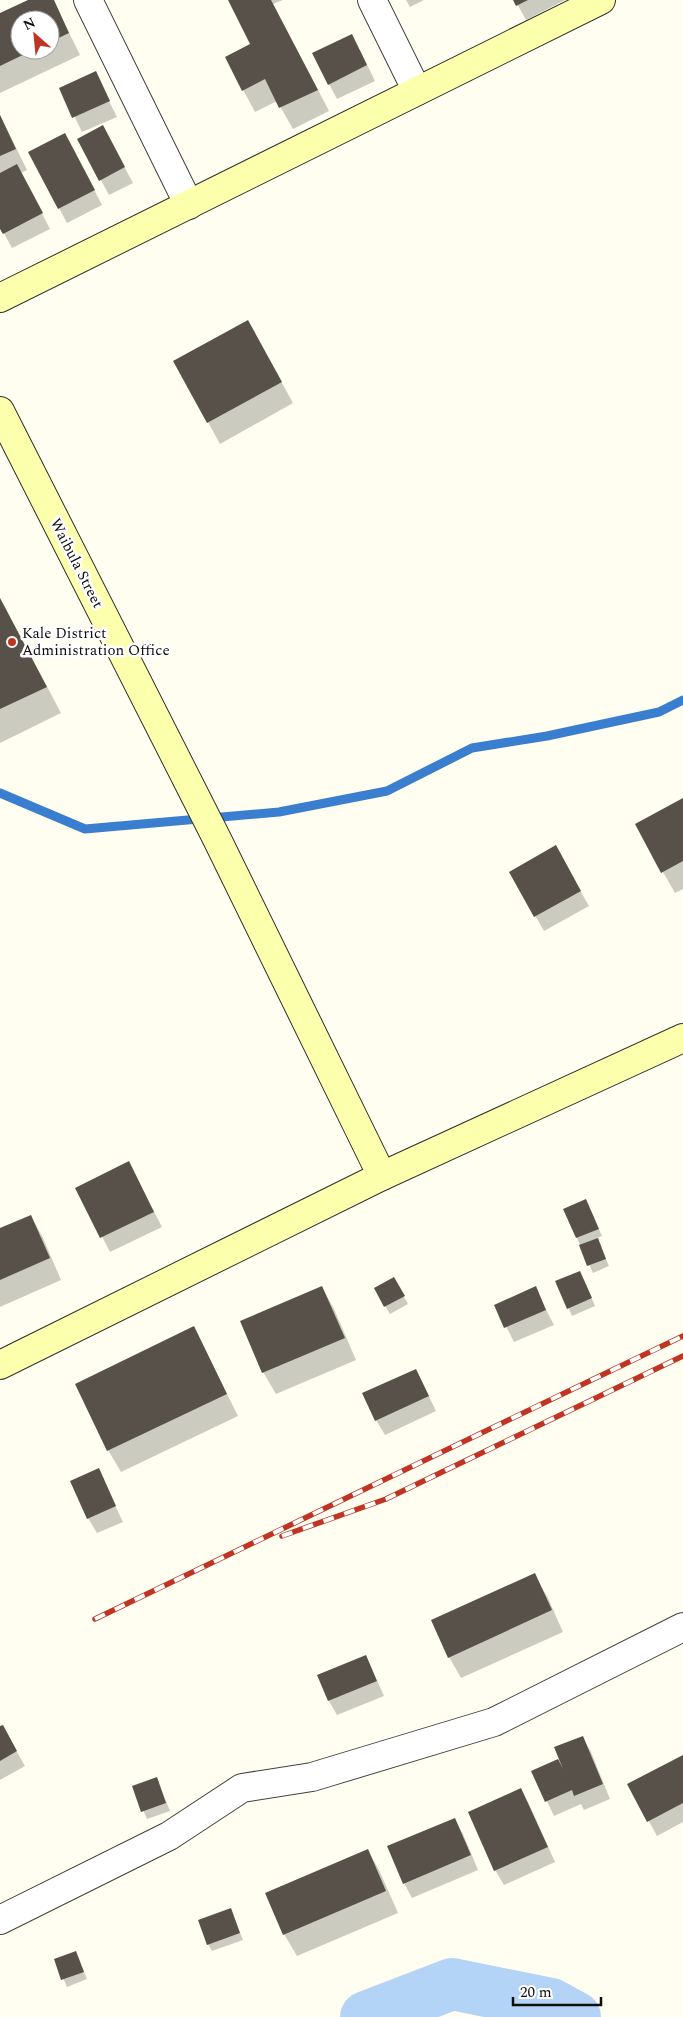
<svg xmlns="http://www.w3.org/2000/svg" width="683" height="2017" font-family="Spectral,serif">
<rect width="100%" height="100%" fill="#fffef0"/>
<g fill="#0003" fill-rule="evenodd">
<path d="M31 0H53L80 55 0 93V14ZM20 20H50V50H20Z"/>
<path d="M229 0H283L273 4 329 111 293 129 277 101 255 112 226 58 252 44Z"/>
<path d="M406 0H424L410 7Z"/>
<path d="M515 0H565L526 20Z"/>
<path d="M360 50 375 81 337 99 329 84Z"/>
<path d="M95 73 117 117 82 132 61 89Z"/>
<path d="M0 115 27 170 21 173 50 229 12 248 0 226Z"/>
<path d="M79 139 111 142 133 183 109 195Z"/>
<path d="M73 149 102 205 67 223 59 208Z"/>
<path d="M260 343 293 403 220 444 175 362Z"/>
<path d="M0 598 61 713 0 743Z"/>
<path d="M683 799V889L675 893 636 825Z"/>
<path d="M555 847 589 906 544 931 510 872Z"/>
<path d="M129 1163 162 1227 110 1252 77 1188Z"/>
<path d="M589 1208 602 1236 597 1238 609 1266 593 1273 564 1210Z"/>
<path d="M31 1216 43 1238 61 1280 0 1307V1230Z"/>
<path d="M580 1272 595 1306 572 1316 557 1282Z"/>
<path d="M394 1279 408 1304 390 1314 375 1289Z"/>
<path d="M322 1287 334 1309 356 1360 276 1394 263 1372Z"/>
<path d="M535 1288 554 1325 514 1342 495 1305Z"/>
<path d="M194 1328 238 1416 121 1472 108 1450Z"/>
<path d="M416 1370 436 1411 385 1435 376 1420Z"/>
<path d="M98 1470 123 1522 97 1533 88 1518Z"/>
<path d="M534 1575 547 1596 563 1632 461 1678 449 1657Z"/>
<path d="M366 1656 384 1696 337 1715 329 1701Z"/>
<path d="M2 1726 25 1766 0 1780V1728Z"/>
<path d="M582 1737 591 1752 610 1799 584 1810 581 1804 554 1816 533 1772 560 1759Z"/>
<path d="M683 1756V1822L657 1836 629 1785Z"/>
<path d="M157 1779 170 1811 147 1819 133 1787Z"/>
<path d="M521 1789 529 1804 555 1862 504 1885 495 1870Z"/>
<path d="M455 1820 463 1834 478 1870 412 1898 404 1883Z"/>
<path d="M368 1850 380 1872 398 1913 297 1956 284 1934 267 1894Z"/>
<path d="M231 1910 243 1940 212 1951 208 1944Z"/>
<path d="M76 1953 87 1979 67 1987 55 1960Z"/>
</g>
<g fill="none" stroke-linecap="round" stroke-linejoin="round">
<path stroke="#3a7ecf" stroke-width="9" d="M0 793 85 829 279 812 387 791 472 748 547 736 659 712 683 700"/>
<path stroke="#b4d4f7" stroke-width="52" d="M366 2017 452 1984 551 2004 575 2017"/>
</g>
<g fill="#57514a">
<path d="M28 0H54L69 33 50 42V20H20V50H33L0 66V13Z"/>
<path d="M228 0H271L318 90 279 108 265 79 242 91 225 57 250 44Z"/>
<path d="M513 0H528L516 6Z"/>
<path d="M352 34 367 65 328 85 312 53Z"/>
<path d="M96 71 110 101 72 118 59 88Z"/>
<path d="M0 115 16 149 0 156Z"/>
<path d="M103 125 125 167 99 181 77 139Z"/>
<path d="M65 133 95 190 58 209 28 152Z"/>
<path d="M17 164 43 213 3 234 0 229V173Z"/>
<path d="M248 320 282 382 207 423 173 361Z"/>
<path d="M0 598 47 687 0 709Z"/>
<path d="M683 798V861L661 873 635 824Z"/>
<path d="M556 845 581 891 534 917 509 872Z"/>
<path d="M129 1161 154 1212 100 1238 75 1188Z"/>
<path d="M586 1199 599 1229 576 1238 563 1209Z"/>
<path d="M31 1215 50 1258 0 1280V1228Z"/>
<path d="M598 1238 606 1259 587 1266 579 1245Z"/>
<path d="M580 1271 592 1298 567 1309 555 1281Z"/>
<path d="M394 1277 405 1296 384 1307 374 1288Z"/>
<path d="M322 1286 345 1338 262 1373 240 1321Z"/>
<path d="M536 1286 546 1310 504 1328 494 1305Z"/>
<path d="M194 1326 227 1394 107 1451 75 1384Z"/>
<path d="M416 1369 429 1396 375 1421 362 1393Z"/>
<path d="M99 1468 116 1506 87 1519 70 1481Z"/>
<path d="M535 1573 552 1610 448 1658 431 1620Z"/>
<path d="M366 1655 377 1681 328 1701 317 1675Z"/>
<path d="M3 1725 17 1751 0 1761V1726Z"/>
<path d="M583 1736 603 1784 574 1796 572 1790 545 1802 531 1771 558 1759 563 1769 554 1747Z"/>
<path d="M683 1755V1803L647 1822 627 1784Z"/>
<path d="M157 1777 166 1803 141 1812 132 1786Z"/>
<path d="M521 1788 548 1847 494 1871 468 1812Z"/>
<path d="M455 1818 471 1855 403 1884 387 1846Z"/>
<path d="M368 1849 386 1891 283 1935 265 1893Z"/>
<path d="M231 1908 240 1933 207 1945 198 1920Z"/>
<path d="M76 1951 84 1972 61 1980 54 1959Z"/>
</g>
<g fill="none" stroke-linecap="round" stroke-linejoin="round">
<g stroke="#414141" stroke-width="30">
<g id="street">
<path d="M88 0 189 205"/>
<path d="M372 0 417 91"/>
<path d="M0 1920 169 1836 242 1788 312 1777 494 1722 683 1627"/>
</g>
</g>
<g stroke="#303030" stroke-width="30">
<g id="secondary">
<path d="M0 298 601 0"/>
<path d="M0 411 217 839 382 1176 0 1365"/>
<path d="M382 1176 683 1038"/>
</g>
</g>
<use href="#street" stroke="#fff" stroke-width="28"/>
<use href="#secondary" stroke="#fcffab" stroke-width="28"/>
<g stroke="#c03424" stroke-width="5.5">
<g id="rail">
<path d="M282 1536 386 1499 683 1356"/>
<path d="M95 1619 683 1336"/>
</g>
</g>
<use href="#rail" stroke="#fff" stroke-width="4" stroke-dasharray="11" stroke-linecap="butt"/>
</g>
<circle fill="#c03424" stroke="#fff" stroke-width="2" cx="12" cy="642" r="5"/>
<g text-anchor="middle" stroke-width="5" stroke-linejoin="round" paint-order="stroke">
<g font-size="15" fill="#0e0e0e" stroke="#fff">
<text transform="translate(77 563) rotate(63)" y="5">Waibula Street</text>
</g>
<g font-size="15" fill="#0e0e0e" stroke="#fff" text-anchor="start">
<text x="22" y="638">Kale District<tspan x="22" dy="17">Administration Office</tspan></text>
</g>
</g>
<g transform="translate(35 35) rotate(333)"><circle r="24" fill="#ffffff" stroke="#9f9f9f"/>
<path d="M0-4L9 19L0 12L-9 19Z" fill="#c03424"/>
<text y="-8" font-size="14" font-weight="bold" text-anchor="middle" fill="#0e0e0e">N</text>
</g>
<path d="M513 1997v8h88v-8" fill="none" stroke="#0e0e0e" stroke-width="2.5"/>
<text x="520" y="1997" font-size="15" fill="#0e0e0e" stroke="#ffffff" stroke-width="4" paint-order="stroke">20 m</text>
</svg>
